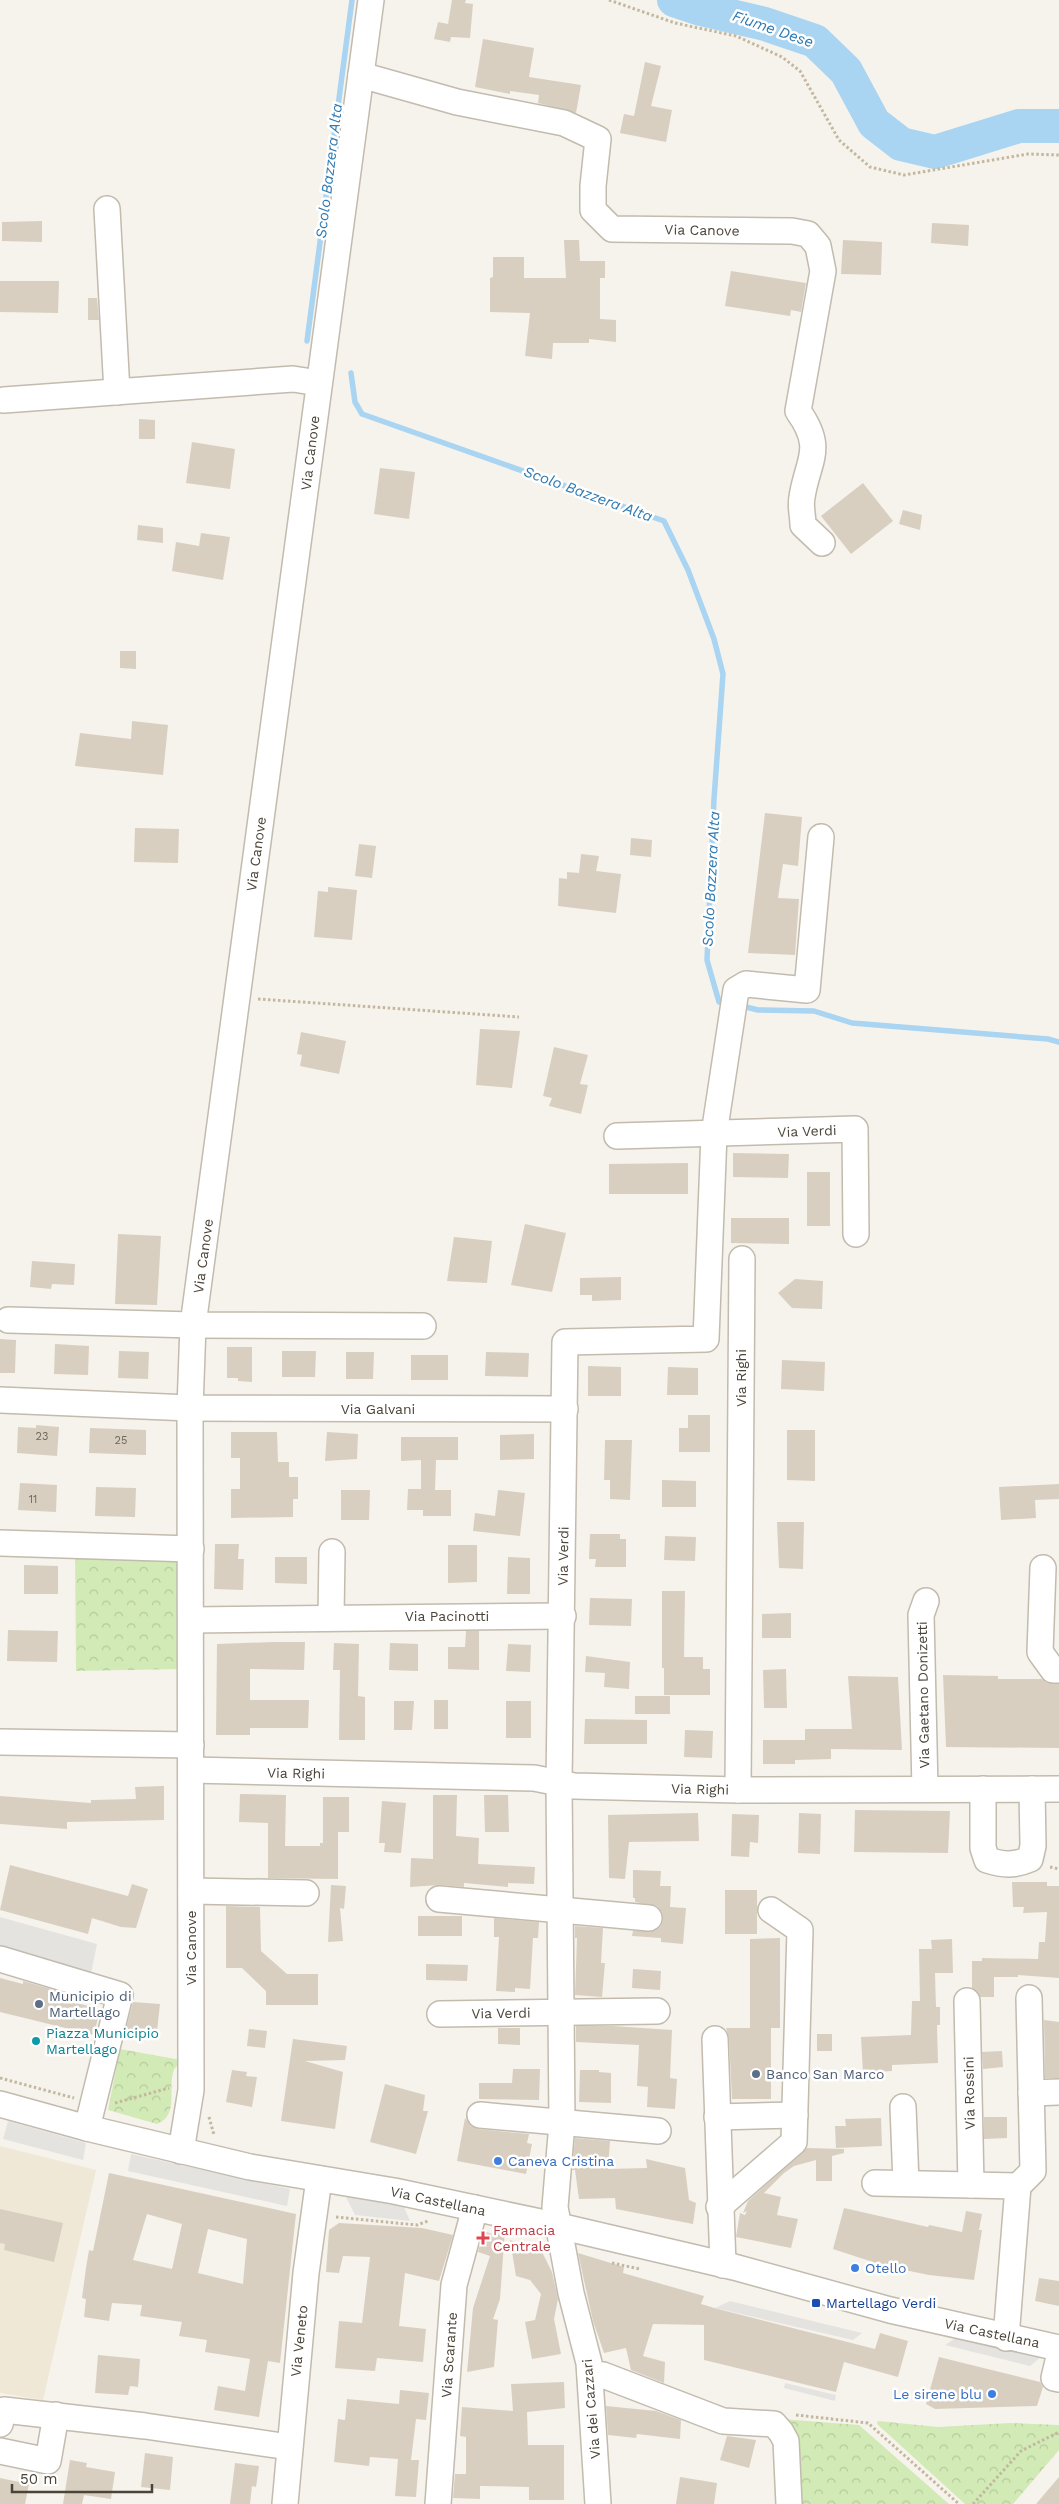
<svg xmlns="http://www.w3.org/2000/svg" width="1059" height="2504" font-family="'Work Sans',sans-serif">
<defs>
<pattern id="park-crowns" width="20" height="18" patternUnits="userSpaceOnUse" patternTransform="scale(1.25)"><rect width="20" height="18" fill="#d2eab5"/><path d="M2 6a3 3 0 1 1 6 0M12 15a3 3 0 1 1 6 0" fill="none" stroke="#b6ca9c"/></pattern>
</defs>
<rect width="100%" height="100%" fill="#f6f3ec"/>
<path fill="#efe8d6" d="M0 2146 96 2170 43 2400 0 2393Z"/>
<g fill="url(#park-crowns)">
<path d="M75 1545 180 1549 181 1669 76 1671Z"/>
<path d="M120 2049 181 2060C179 2063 176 2067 174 2070 167 2087 180 2115 157 2124L108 2110Z"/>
<path d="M781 2419 859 2425 949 2504H801L798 2437Z"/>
<path d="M878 2421 938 2427 1010 2423 1059 2425V2450L1013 2504H965L877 2424Z"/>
</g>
<g fill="#e5e3e0">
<path d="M0 1917 97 1944 91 1973 0 1950Z"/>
<path d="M8 2121 86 2143 83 2160 3 2139Z"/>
<path d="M131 2154 290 2189 287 2206 128 2171Z"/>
<path d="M345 2195 403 2205 410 2221 355 2215Z"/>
<path d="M730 2301 862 2333 853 2340 715 2308Z"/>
<path d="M957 2337 1041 2357 1030 2366 945 2345Z"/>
<path d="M785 2383 836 2395 835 2401 784 2388Z"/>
</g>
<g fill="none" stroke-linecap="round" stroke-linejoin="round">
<g stroke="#a9d4f2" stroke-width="5.5">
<path d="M307 341 352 0"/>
<path d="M351 373 355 402 362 414 664 521 688 570 714 639 723 674 714 799 707 960 719 1002 727 1003"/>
<path d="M746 1007 758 1010 814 1011 852 1023 1048 1039 1059 1042"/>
</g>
<path stroke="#a9d4f2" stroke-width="34" d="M674 0 701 9 765 24 815 41 846 71 874 123 901 144 935 152 1019 126H1059"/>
</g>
<g fill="#d8cfc1" fill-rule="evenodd">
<path d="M452 0H466L465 3 473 4 470 38 451 37 450 42 434 39 438 22 448 24Z"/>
<path d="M483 39 534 48 529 77 581 85 576 113 538 103 539 95 510 91V94L475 87Z"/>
<path d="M645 62 661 66 651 106 672 110 666 142 620 133 624 114 634 116Z"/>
<path d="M42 221V242L2 241V222Z"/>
<path d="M932 223 969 225 968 246 931 243Z"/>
<path d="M564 240H579L580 261H605V278H600V319L616 320V342L589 339V343H553L552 359 525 356 530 313 490 312V278L493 277V257H524V278H566Z"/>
<path d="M843 240 882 242 881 275 841 274Z"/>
<path d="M731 271 806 283 801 312 791 310 790 316 725 306Z"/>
<path d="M0 281H59L58 313 0 312Z"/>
<path d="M88 298H97L99 320H88Z"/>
<path d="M139 419 155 420V439H139Z"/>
<path d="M192 442 235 449 230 489 186 483Z"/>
<path d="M380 468 415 472 409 519 374 514Z"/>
<path d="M863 483 893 521 851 554 821 516Z"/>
<path d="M903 510 922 515 920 530 899 524Z"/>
<path d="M138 525 163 528V543L137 540Z"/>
<path d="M201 533 230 537 223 580 172 571 176 542 199 546Z"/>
<path d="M120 651H136V669L120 668Z"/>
<path d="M132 721 168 725 163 775 75 766 80 733 131 739Z"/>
<path d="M765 813 802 817 798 866 783 864 778 898 799 899 795 955 748 953Z"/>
<path d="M135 828 179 829 178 863 134 862Z"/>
<path d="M631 838 652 840 651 857 630 855Z"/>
<path d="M359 844 376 846 372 878 355 876Z"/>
<path d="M581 854 599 856 596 871 621 874 616 913 558 906 559 878 567 879V872L579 873Z"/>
<path d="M328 887 357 890 352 940 314 937 318 891 328 892Z"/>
<path d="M480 1029 520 1031 512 1088 476 1085Z"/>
<path d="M301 1032 346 1041 339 1074 300 1066 302 1055 297 1054Z"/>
<path d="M554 1047 588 1055 580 1084 588 1085 581 1114 549 1106 552 1098 543 1096Z"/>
<path d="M733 1153 789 1154 788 1178 733 1177Z"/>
<path d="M688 1163V1194H609V1164Z"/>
<rect x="807" y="1172" width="23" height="54"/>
<path d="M731 1218H789V1244L731 1243Z"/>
<path d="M525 1224 566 1233 552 1292 511 1285Z"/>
<path d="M118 1234 161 1236 157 1305 115 1304Z"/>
<path d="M454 1237 492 1241 487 1283 447 1281Z"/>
<path d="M32 1261 75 1264 74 1285 52 1284 51 1289 30 1287Z"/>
<path d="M621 1277V1300L592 1301V1295H580V1278Z"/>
<path d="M795 1279 823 1281 822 1309 792 1308 778 1293Z"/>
<path d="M0 1339 16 1340 15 1373H0Z"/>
<path d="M55 1344 89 1346 88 1375 54 1374Z"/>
<path d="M227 1347H252V1382L238 1381V1378H227Z"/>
<path d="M119 1351 149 1352 148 1379 118 1378Z"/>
<path d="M282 1351H316L315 1377H282Z"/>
<path d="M346 1352H374L373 1379H346Z"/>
<path d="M486 1352 529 1353 528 1377 485 1376Z"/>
<rect x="411" y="1355" width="37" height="25"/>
<path d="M782 1360 825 1362 824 1391 781 1389Z"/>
<path d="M588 1366 621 1367V1396H588Z"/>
<path d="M668 1367 698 1368V1395H667Z"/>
<path d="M688 1415H710V1452H679V1428H688Z"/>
<path d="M36 1425 59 1427 57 1456 17 1453 18 1427 36 1428Z"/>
<path d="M90 1428 146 1430V1455L89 1453Z"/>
<path d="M787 1430H815V1481L787 1480Z"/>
<path d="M231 1432H277L278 1462H289V1477H298V1499H293V1517L231 1518V1489H240V1458H231Z"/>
<path d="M327 1432 358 1434 357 1459 325 1461Z"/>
<path d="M534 1434V1459L500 1460V1435Z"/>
<path d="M401 1437H458V1460H436L435 1490H451V1516H423V1510H407L408 1489H421V1460L401 1461Z"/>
<path d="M605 1440H632L630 1500 610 1499V1480H604Z"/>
<path d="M662 1480 696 1481V1507H662Z"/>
<path d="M20 1483 57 1485 56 1512 18 1510Z"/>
<path d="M1059 1484V1499L1035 1500 1036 1518 1001 1520 999 1487Z"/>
<path d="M96 1487 136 1488 135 1517 95 1516Z"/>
<path d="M341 1490H370L369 1520H341Z"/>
<path d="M498 1490 525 1493 520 1536 473 1531 475 1513 495 1516Z"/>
<path d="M777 1522H804L803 1569 779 1568Z"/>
<path d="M590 1534H620V1539H626V1567H595L596 1559H589Z"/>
<path d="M665 1536 696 1537 695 1561 664 1560Z"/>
<path d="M215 1544H239L238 1559H244L243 1590 214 1589Z"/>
<path d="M448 1545H477V1582L448 1583Z"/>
<path d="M275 1557H307V1584L275 1583Z"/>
<path d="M508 1557 530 1558V1594H507Z"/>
<path d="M24 1565 58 1566V1594H24Z"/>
<path d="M662 1591H685L684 1657H703V1669H710V1695H664V1668H662Z"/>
<path d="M590 1598 632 1599 631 1626 589 1625Z"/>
<path d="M791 1613V1638H762V1614Z"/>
<path d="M8 1630 58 1631 57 1662 7 1661Z"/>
<path d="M466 1631H479V1670L448 1669V1647H465Z"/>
<path d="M273 1642H305L304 1670 250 1669V1700H309L308 1728H250V1735H216L217 1644Z"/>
<path d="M334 1643 359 1644 358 1696 365 1697V1740H339L340 1670H333Z"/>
<path d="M390 1643 418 1644V1671L389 1670Z"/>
<path d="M508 1644 531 1645 530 1672 506 1671Z"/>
<path d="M586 1656 630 1662 629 1689 604 1687 605 1673 585 1672Z"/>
<path d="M786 1669 787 1708H764L763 1670Z"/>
<path d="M943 1675 998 1676V1679H1042L1047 1683 1059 1684V1748L946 1747Z"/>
<path d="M848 1676 898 1677 902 1750 831 1749V1759L795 1760V1764H763V1740H805V1729H852Z"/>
<rect x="635" y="1696" width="35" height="18"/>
<rect x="434" y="1700" width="14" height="29"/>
<path d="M394 1701H414L412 1730H394Z"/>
<rect x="506" y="1701" width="25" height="37"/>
<path d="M585 1719 647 1720V1744H584Z"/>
<path d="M685 1730 713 1731 712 1758 684 1757Z"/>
<path d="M164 1786V1820L67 1822V1829L0 1824V1796L91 1803V1800L136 1799 135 1787Z"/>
<path d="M240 1794 286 1795 285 1846H320V1843H323V1797H349V1832H338V1879L268 1878V1823L239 1822Z"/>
<path d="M433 1795H457L456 1836 479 1838 478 1864 535 1867 534 1884 508 1883V1887L464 1883V1887L440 1885 410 1887 411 1858 433 1859Z"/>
<path d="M484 1795H508L509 1832H485Z"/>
<path d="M382 1801 406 1803 401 1853 384 1852 385 1843H379Z"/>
<path d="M855 1810 950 1811 948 1853 854 1852Z"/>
<path d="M698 1813 699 1841 629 1842 625 1879 609 1878 608 1815Z"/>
<path d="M799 1813 821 1814 820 1854 798 1853Z"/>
<path d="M732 1814 759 1815 758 1843 750 1842 749 1857 731 1856Z"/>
<path d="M10 1865 128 1896 132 1884 148 1889 136 1928 121 1927 92 1918 88 1934 0 1910Z"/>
<path d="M633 1870 661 1871 660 1886H671L670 1907 686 1908 683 1944 661 1942V1938L632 1936 633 1931H655L661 1926 663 1919 662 1912 657 1906 635 1902V1898H633Z"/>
<path d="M1012 1882H1047V1886H1059V1978L1018 1975V1977H994V1997H980L972 1988V1961H982V1958L1038 1959 1039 1942H1045L1047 1912 1023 1913 1024 1907H1013Z"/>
<path d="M331 1885 346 1886 344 1909 340 1908 343 1941 328 1942Z"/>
<rect x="725" y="1890" width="32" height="44"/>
<path d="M226 1906 260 1907 261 1951 287 1974H318V2005H266V1991L242 1968H226Z"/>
<rect x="418" y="1916" width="44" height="20"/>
<path d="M494 1918 539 1922 538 1938H533L530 1989 515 1988V1992L496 1991 499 1937H494Z"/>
<path d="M575 1926 603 1928 601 1963H605L602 1997 575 1995 577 1938H575Z"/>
<path d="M780 1938V2028H771V2099H732L729 2038 726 2028H750V1939Z"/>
<path d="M952 1939 953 1973H935L936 2007H940V2025H937L938 2063 892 2065V2071L863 2073 861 2037 911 2035 912 2001H920L919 1949H932L931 1940Z"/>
<path d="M426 1964 468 1965 467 1981 426 1980Z"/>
<path d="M633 1969 661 1971 660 1990 632 1988Z"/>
<path d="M0 1978 23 1984V1981L58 1991 57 1998 100 2009 94 2035 0 2012Z"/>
<path d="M133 2002 160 2004 157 2031 126 2029Z"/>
<path d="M1044 2020 1059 2022V2078H1045Z"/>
<path d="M576 2026H613L672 2030 670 2078 677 2079 675 2109 647 2107 648 2087 637 2086 639 2045 576 2042Z"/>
<path d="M498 2028H520V2045L498 2044Z"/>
<path d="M249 2029 267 2031 265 2048 247 2046Z"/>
<rect x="817" y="2034" width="15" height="17"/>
<path d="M293 2039 347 2046 345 2060 305 2061 343 2072 335 2129 281 2121Z"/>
<path d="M1002 2051 1003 2067 983 2069 982 2052Z"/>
<path d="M513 2069H540L539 2100 479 2099V2083H512Z"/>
<path d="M232 2070 247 2072 246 2076 257 2077 252 2107 226 2102Z"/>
<path d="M580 2070H599V2072L611 2073V2103L579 2102Z"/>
<path d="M385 2084 425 2095 423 2111H428L416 2154 370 2142Z"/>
<path d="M984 2117H1007V2138L984 2139Z"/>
<path d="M465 2118 471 2126 478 2129 529 2134 527 2143 532 2144 526 2174 457 2161Z"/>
<path d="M881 2118 882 2146 836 2148 835 2126H846L845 2119Z"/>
<path d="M575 2138 610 2141 608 2169 647 2168 646 2159 685 2168 689 2200 696 2203 693 2224 616 2209 615 2198 579 2199 575 2170H572Z"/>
<path d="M807 2148 844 2149V2153L832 2156V2181H816V2160L794 2166 784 2173 764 2193 781 2197 777 2215 798 2219 791 2248 736 2237 740 2213 745 2215 747 2211 743 2213 748 2201Z"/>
<path d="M109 2173 296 2214 280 2363 268 2361 259 2417 214 2410 218 2386 245 2391 250 2359 205 2352 207 2340 179 2336 182 2322 140 2316 142 2305 112 2303 109 2321 84 2317 86 2299 82 2298 86 2268 89 2250 93 2251ZM147 2214 182 2224 172 2269 133 2260ZM208 2229 247 2239 243 2284 198 2273Z"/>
<path d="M844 2208 928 2227 929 2225 962 2232 966 2211 982 2214 979 2230H982L974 2280 929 2275 885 2266 833 2249Z"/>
<path d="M0 2209 63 2223 54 2262 4 2250 5 2244 0 2243Z"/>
<path d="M339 2223 422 2228 453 2235 439 2281 405 2273 399 2326 426 2329 423 2362 377 2358 375 2371 335 2368 339 2321 362 2323 370 2257 343 2256 339 2273 326 2272 329 2230Z"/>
<path d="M499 2228 505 2229 500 2299 493 2319 498 2320 494 2367 467 2372 473 2308 490 2256 478 2252 484 2231 497 2236Z"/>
<path d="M510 2240 541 2250 552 2272 558 2299 554 2319 561 2354 532 2359 525 2322 535 2320 541 2294 530 2280 516 2276Z"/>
<path d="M578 2253 624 2267 623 2273 704 2296 701 2304 718 2309 875 2349 880 2333 908 2341 898 2377 844 2362 836 2392 704 2360V2325L653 2324 643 2356 665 2362 664 2383 631 2370 626 2348 604 2353 593 2321Z"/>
<path d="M1039 2278 1059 2281V2306L1035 2301Z"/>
<path d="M98 2355 140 2359 138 2387 130 2386 128 2395 95 2393Z"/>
<path d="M939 2357 1040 2382 1043 2387 1037 2406 935 2409 926 2404Z"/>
<path d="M564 2382 565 2408 527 2412 528 2445H564V2500H529V2487L480 2486V2499L453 2498 455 2474H466V2437L460 2436 462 2407 513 2411 511 2384Z"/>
<path d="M400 2390 429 2393 426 2420 416 2419 411 2460H419L416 2497 395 2496 398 2459 370 2457 369 2466 334 2462 338 2419 345 2420 347 2399 399 2404Z"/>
<path d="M606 2406 656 2411 681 2420 680 2439 637 2434 636 2438 608 2435Z"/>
<path d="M727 2436 756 2440 749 2468 720 2460Z"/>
<path d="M145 2453 173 2457 170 2490 141 2487Z"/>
<path d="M70 2460 87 2463 86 2467 115 2472 111 2499 84 2495 82 2504H63Z"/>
<path d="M235 2463 259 2466 256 2487 252 2486 250 2504H230Z"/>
<path d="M680 2477 717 2483 714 2504H676Z"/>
<path d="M1059 2477V2504H1036Z"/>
<path d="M0 2478 29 2484 25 2504H0Z"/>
</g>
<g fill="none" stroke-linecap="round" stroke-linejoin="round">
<g stroke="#c2bbae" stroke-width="28">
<g id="minor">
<path d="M361 75 457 102 564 123 598 139 593 186V210L612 229 792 231 808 234 818 246 823 271 798 411C825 449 808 459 802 497 800 506 803 516 803 525L822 543"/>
<path d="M107 209 117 392"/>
<path d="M4 400 293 379 319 383"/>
<path d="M617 1136 855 1129 856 1234"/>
<path d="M8 1320 193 1325 423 1326"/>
<path d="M0 1400 190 1408 565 1409"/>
<path d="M0 1543 191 1549"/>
<path d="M1043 1568 1040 1652 1053 1670H1059"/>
<path d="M331 1617 332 1552"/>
<path d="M191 1620 563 1616"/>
<path d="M0 1742 191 1745"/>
<path d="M191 1770 534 1778 574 1786 738 1790 1059 1789"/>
<path d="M925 1789 921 1615 926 1601"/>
<path d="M983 1789V1848L987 1860C1003 1865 1014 1866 1030 1859L1033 1846 1032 1789"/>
<path d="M738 1790 742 1259"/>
<path d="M191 1891 306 1893"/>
<path d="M439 1899 649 1918"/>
<path d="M0 1959 120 1995 87 2128"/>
<path d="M967 2001 971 2185"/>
<path d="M440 2014 657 2011"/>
<path d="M715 2039 723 2265"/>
<path d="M1031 2093 1059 2092"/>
<path d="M0 2104 87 2128 250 2167 394 2191 559 2226 734 2267 890 2310 1059 2348"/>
<path d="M903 2107 906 2183"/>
<path d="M480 2115 658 2131"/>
<path d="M717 2117 795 2115"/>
<path d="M181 2151 191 2090 190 1408 193 1325 371 0"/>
<path d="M875 2183 1018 2186 1006 2338"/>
<path d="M1018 2186 1033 2171 1029 1998"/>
<path d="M719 2207 794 2142 800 1930 771 1910"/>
<path d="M1059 2357 1054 2378 1059 2379"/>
<path d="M590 2374 603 2375 723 2421 774 2424 781 2432 786 2441 789 2504"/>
<path d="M0 2424 4 2410 145 2426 289 2447"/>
<path d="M0 2451 48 2461 56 2415"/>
<path d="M285 2504 306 2273 319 2179"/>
<path d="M438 2504 454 2285 475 2208"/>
<path d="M598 2504 589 2363 571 2293 555 2207 562 2123 559 1783 565 1342 706 1339 714 1134 736 990 746 984 807 990 821 837"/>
</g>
</g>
<g stroke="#c4b79f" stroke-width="3" stroke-dasharray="2.5 2.5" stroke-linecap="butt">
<path d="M609 0 675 23 736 36 782 57 800 71 839 140 870 167 904 175 1028 154 1059 155"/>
<path d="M258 999 519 1017"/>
<path d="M1050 1867 1059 1869"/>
<path d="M0 2078 74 2098"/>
<path d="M115 2103 169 2088"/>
<path d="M209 2117 214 2135"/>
<path d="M336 2217 417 2225 428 2221"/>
<path d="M612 2263 640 2269"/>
<path d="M796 2415 868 2423 959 2504"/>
<path d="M973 2504 1021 2451 1059 2432"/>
</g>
<use href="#minor" stroke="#fff" stroke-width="25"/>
</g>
<g fill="#5c6f8a" stroke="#fff" stroke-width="2">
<circle cx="39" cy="2004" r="5"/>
<circle cx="756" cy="2074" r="5"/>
</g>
<circle fill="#0f9aa8" stroke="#fff" stroke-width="2" cx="36" cy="2041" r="5"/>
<g fill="#3f7fe0" stroke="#fff" stroke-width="2">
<circle cx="498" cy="2161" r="5"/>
<circle cx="855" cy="2268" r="5"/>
<circle cx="992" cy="2394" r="5"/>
</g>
<path fill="#e0444e" stroke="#fff" stroke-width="2" d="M480.5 2230.5h5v5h5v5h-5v5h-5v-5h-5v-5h5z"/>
<rect fill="#1a4fb4" stroke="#fff" stroke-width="2" x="811" y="2298" width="10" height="10" rx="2.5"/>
<g text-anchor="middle" stroke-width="5" stroke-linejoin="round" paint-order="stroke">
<g font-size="11" fill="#6e675b">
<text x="42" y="1440">23</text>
<text x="121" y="1444">25</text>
<text x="33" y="1503">11</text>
</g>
<g font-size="14" fill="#4b4439" stroke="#fff">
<text transform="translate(702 230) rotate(1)" y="5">Via Canove</text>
<text transform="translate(310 453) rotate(-83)" y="5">Via Canove</text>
<text transform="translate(256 854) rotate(-82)" y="5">Via Canove</text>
<text transform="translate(807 1131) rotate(-2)" y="5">Via Verdi</text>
<text transform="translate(203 1256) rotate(-82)" y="5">Via Canove</text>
<text transform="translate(741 1378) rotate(-90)" y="5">Via Righi</text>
<text x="378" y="1414">Via Galvani</text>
<text transform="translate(563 1556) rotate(-89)" y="5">Via Verdi</text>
<text x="447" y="1621">Via Pacinotti</text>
<text transform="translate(923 1695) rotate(-91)" y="5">Via Gaetano Donizetti</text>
<text transform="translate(296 1773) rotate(1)" y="5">Via Righi</text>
<text transform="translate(700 1789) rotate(1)" y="5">Via Righi</text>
<text transform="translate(191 1948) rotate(-90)" y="5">Via Canove</text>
<text transform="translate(501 2013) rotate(-1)" y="5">Via Verdi</text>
<text transform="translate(969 2093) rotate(-91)" y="5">Via Rossini</text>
<text transform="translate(438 2201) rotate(12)" y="5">Via Castellana</text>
<text transform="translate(992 2333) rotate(12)" y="5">Via Castellana</text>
<text transform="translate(299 2341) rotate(-84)" y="5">Via Veneto</text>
<text transform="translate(449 2355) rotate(-86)" y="5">Via Scarante</text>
<text transform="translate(591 2409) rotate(-95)" y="5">Via dei Cazzari</text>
</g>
<g font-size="14" fill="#4e5e75" stroke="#fff" text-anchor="start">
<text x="49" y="2001">Municipio di<tspan x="49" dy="16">Martellago</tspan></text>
<text x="766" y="2079">Banco San Marco</text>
</g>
<g font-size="14" fill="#0d838f" stroke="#fff" text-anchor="start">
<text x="46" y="2038">Piazza Municipio<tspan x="46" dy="16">Martellago</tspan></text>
</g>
<g font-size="14" fill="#366cbe" stroke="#fff" text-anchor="start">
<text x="508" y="2166">Caneva Cristina</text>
<text x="865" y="2273">Otello</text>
<text x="982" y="2399" text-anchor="end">Le sirene blu</text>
</g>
<g font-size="14" fill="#be3a42" stroke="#fff" text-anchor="start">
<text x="493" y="2235">Farmacia<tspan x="493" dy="16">Centrale</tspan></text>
</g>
<g font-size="14" fill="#164399" stroke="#fff" text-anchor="start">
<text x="826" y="2308">Martellago Verdi</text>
</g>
<g font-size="15" font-style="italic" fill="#2e7ab2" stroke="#fff">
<text transform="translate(773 29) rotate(19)" y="5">Fiume Dese</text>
<text transform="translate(329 171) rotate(-83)" y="5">Scolo Bazzera Alta</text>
<text transform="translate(588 494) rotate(20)" y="5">Scolo Bazzera Alta</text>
<text transform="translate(711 879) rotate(-87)" y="5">Scolo Bazzera Alta</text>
</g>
</g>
<path d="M12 2484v8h140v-8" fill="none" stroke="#4b4439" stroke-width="2.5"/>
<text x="20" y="2484" font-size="15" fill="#4b4439" stroke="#ffffff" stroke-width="4" paint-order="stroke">50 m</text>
</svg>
